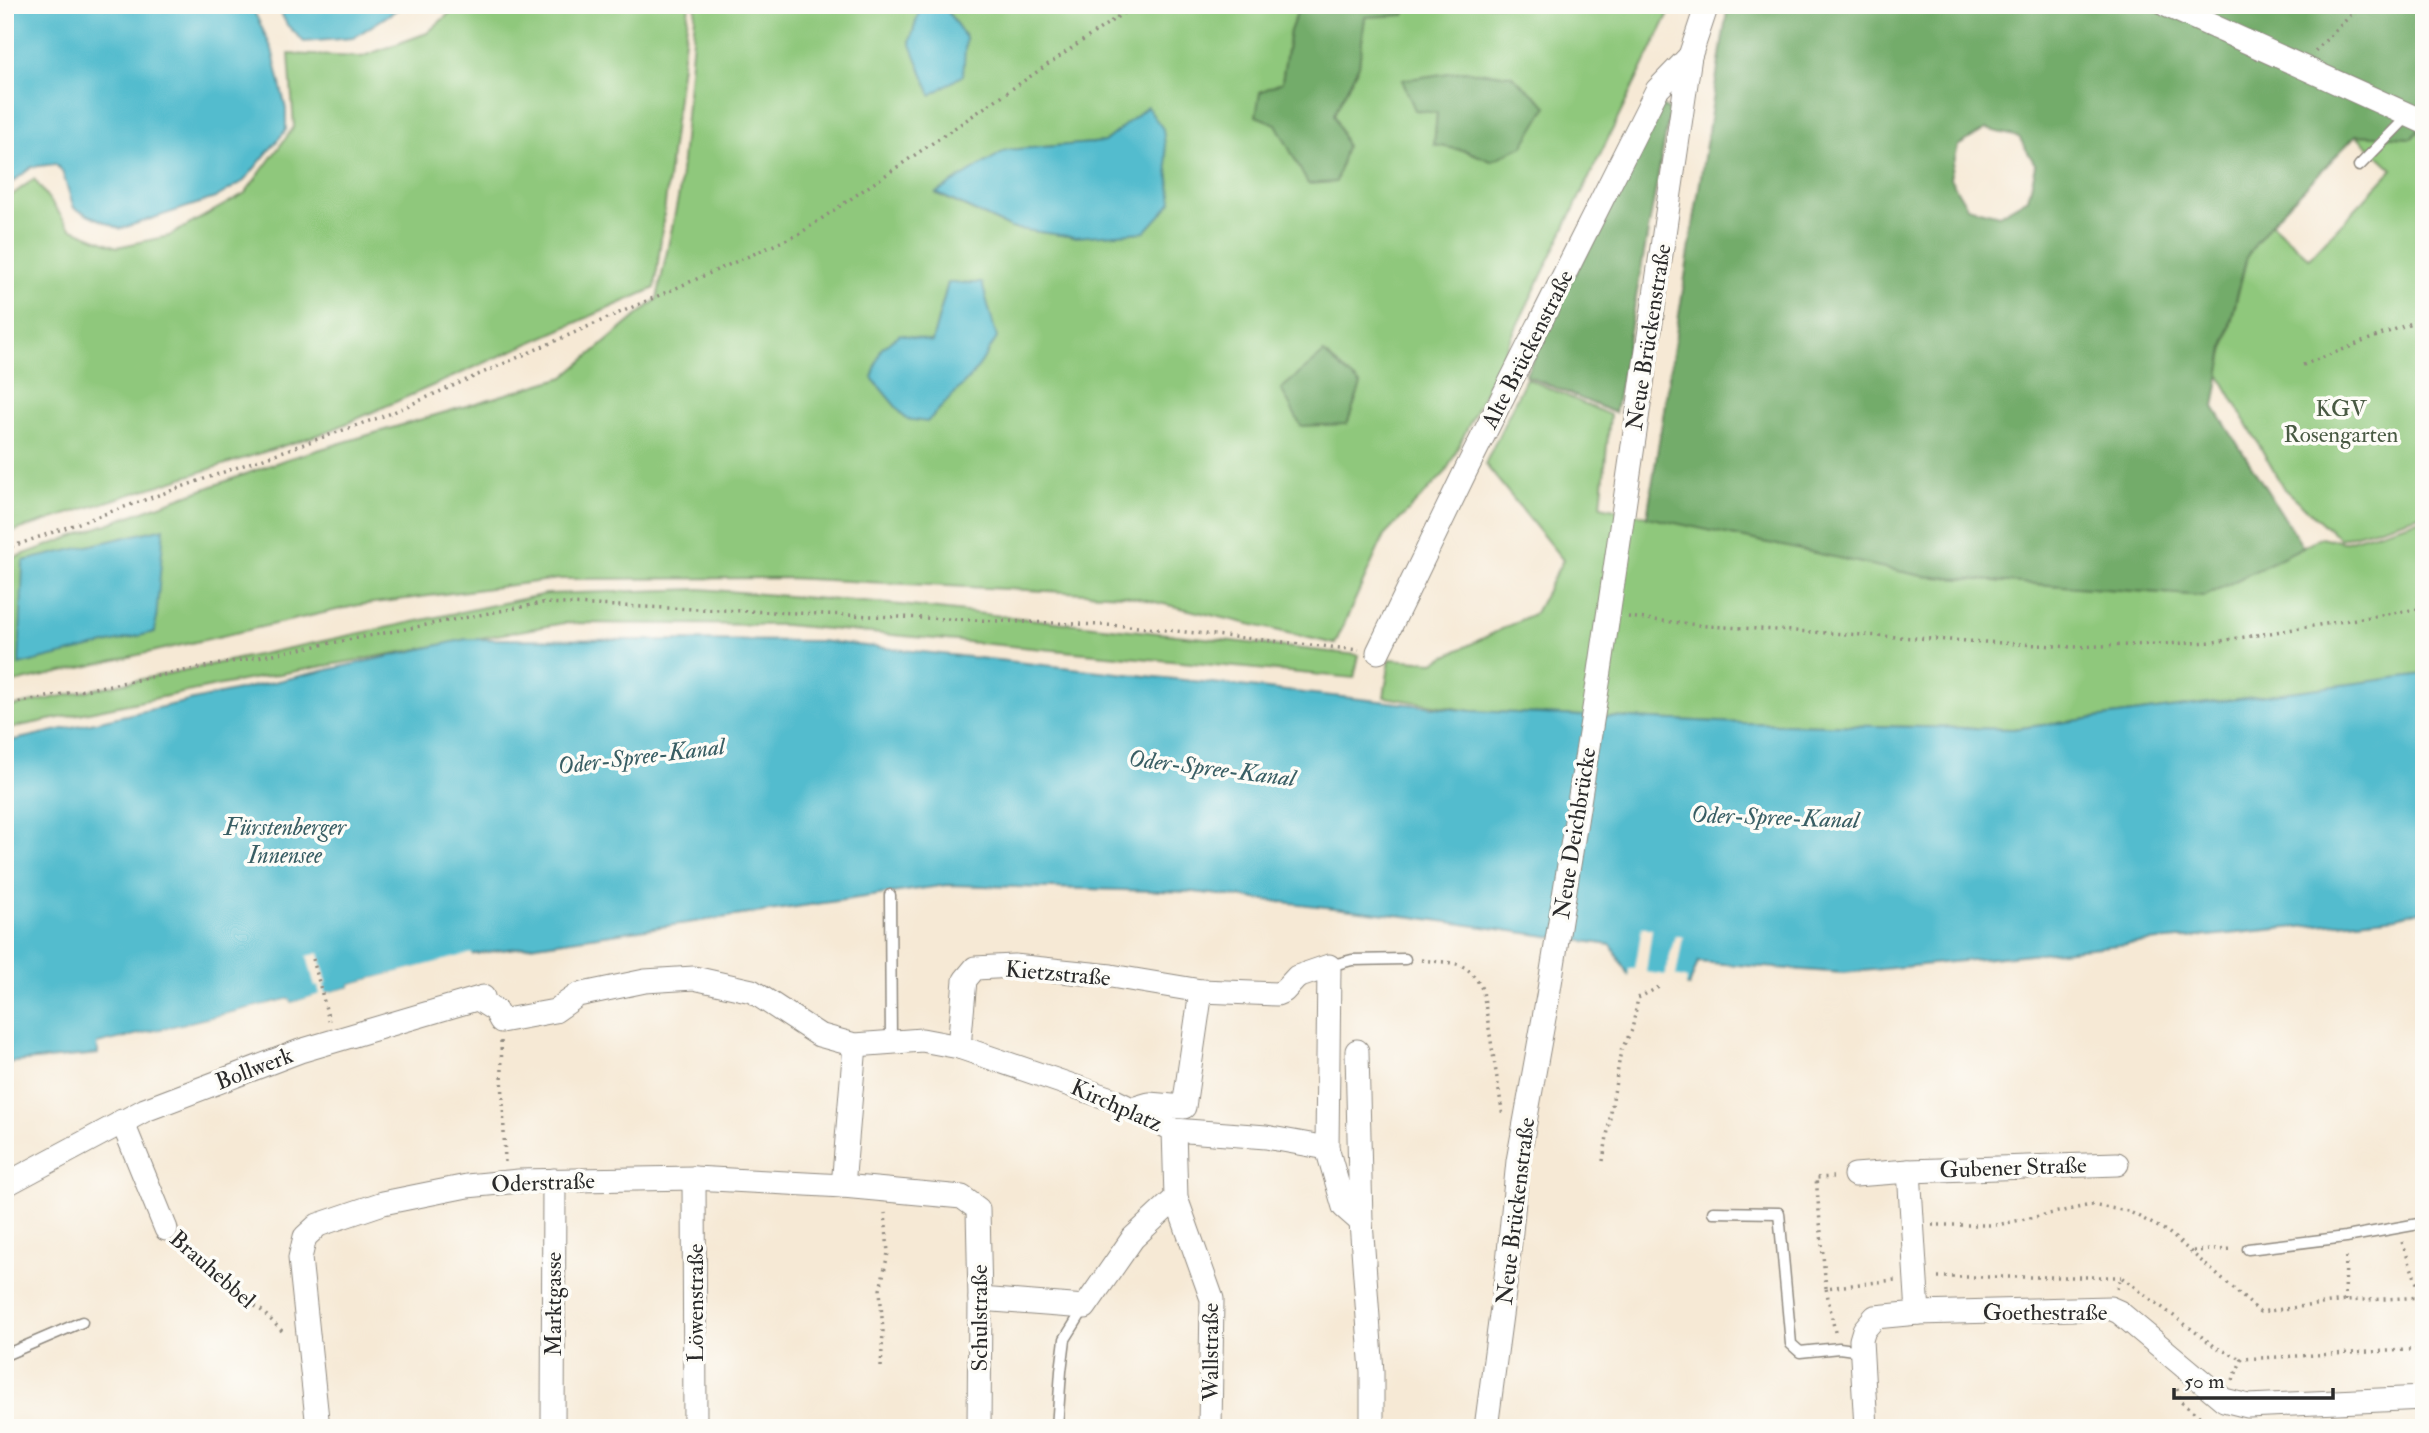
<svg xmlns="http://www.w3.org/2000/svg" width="2429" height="1433" font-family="'IM FELL Double Pica',serif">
<rect width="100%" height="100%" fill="#fdfcf7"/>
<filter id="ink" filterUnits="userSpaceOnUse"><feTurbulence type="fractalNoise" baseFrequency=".0143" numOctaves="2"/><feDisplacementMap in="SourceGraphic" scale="14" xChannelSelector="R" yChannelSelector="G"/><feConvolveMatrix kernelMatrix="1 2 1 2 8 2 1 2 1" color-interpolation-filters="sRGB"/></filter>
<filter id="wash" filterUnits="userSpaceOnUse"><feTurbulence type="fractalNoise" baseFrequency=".00686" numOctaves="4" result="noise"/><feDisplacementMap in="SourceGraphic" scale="28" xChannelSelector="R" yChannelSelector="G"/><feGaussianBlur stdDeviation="1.57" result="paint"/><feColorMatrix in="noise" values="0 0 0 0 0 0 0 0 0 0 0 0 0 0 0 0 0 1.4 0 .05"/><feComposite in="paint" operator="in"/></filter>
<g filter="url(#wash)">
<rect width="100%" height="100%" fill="#f6e9d5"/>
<g fill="#8fc87b" stroke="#5d7a53" stroke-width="2" fill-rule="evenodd">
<path d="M459 5H689L655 288 327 432 5 534V200L34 179 70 228 117 247 169 236 245 193 294 127 289 54 361 57 427 33Z"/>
<path d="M696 5H921L910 42 966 38 943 5H1300L1290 31 1282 82 1346 146 1334 114 1359 65 1365 16 1404 15 1407 5H1673L1446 472 1384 536 1335 644 1125 595 787 578 559 579 359 605 5 685V561L287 459 564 377 657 299 679 194ZM1437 113 1491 161 1467 151 1434 145ZM1104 142 1075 237 1011 228 937 194 1006 150ZM948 283 927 422 932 342ZM1324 354 1360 385 1347 424Z"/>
<path d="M2417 132 2424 134V514L2340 539 2284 489 2219 374 2247 256 2271 223 2309 258 2393 169 2356 135 2412 138Z"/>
<path d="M1526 378 1610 415 1601 506 1922 576 2205 596 2321 537 2343 542 2424 518V675L2012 729 1741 723 1472 711 1384 697 1390 659 1434 662 1535 613 1563 560 1485 464Z"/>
<path d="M700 589 901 605 1359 655 1354 678 785 625 564 623 241 681 5 729V708L546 594Z"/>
</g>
<g fill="#73ac6b" stroke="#4f6c4b" stroke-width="2" fill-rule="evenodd">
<path d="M1300 5H1407L1404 15 1365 17 1359 65 1334 114 1346 146 1336 182 1308 184 1276 124 1256 116 1260 92 1282 82 1290 31Z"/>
<path d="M1728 5H2424V124L2412 138 2356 135 2271 223 2247 256 2224 348 2214 407 2303 547 2205 596 1922 576 1647 517ZM1986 129 2019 137 2036 166 2028 198 1999 215 1967 207 1950 178 1958 146Z"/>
<path d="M1462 71 1511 75 1547 106 1523 146 1491 161 1467 151 1434 145 1437 113 1415 110 1402 80Z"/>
<path d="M1659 105 1670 110 1615 413 1525 375Z"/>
<path d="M1324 353 1361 385 1347 424 1301 426 1281 389Z"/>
</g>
<g fill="#52bcce" stroke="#3e747c" stroke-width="2">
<path d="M5 5H251L272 49 286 109V130L244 181 215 198 120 229 74 208 62 171 55 164 32 167 5 188Z"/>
<path d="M277 5H404L353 38 304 42 287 25Z"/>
<path d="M921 5H943L966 38 963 75 931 95 910 42Z"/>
<path d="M1147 107 1163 129 1172 202 1145 232 1075 237 1011 228 936 193 1006 150 1104 142Z"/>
<path d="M948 283H982L997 338 974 373 927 422 906 419 872 378 881 349 900 334 932 342Z"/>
<path d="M164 528 155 632 19 665 23 561Z"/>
<path d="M466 639 819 641 1472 711 1742 723 2013 729 2424 674V910L2397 917 1843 973 1698 962 1689 986 1630 978 1611 945 1413 917 1194 892 947 885 475 954 351 984V987L291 1003 289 999 98 1044V1054L5 1063V742Z"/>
</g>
<g fill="#f6e9d5">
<path d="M1642 927 1652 929 1646 972 1665 975 1675 935 1683 937 1676 976 1687 979 1686 989 1628 981 1629 968 1635 969Z"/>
<path d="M319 953 327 983 324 984 326 993 351 987V984L472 953 473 958 354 986 352 990 292 1006 287 1003 101 1047V1057L97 1045 290 999 291 1003 320 994 318 986 315 987 307 956Z"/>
</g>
</g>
<g filter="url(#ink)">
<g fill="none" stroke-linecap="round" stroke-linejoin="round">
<g stroke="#908a80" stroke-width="13">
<g id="service">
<path d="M2359 166 2408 116"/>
<path d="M890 895 891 1043"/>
<path d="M1329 966 1352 960 1405 959"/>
<path d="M1713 1212 1779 1213 1791 1344 1800 1352 1839 1348 1861 1351"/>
<path d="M2248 1249 2346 1237 2424 1223"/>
<path d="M5 1355 82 1322"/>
<path d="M1057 1428 1061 1371 1065 1339 1085 1307"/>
</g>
</g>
<g stroke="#908a80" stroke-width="25">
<g id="minor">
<path d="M2166 5 2424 122"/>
<path d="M1378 652 1466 470 1657 90 1690 56"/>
<path d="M959 1047 965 980 975 968 1014 966 1111 976 1201 991 1277 994 1284 991 1297 977 1329 966 1327 1148 1344 1207 1361 1222"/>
<path d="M1357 1051 1361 1222 1372 1372V1428"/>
<path d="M1132 1109 1149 1104 1184 1107 1201 991"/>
<path d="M122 1121 166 1229"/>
<path d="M1909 1171 2117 1164"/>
<path d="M1855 1175 1909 1171 1918 1313"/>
<path d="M694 1178 695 1428"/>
<path d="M5 1185 145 1110 300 1051 483 997 484 1003 495 1010 501 1021 555 1011 578 995 645 981 694 978 752 991 819 1035 855 1045 922 1040 959 1047 1111 1099 1174 1130 1266 1137 1327 1148"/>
<path d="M843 1186 855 1045"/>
<path d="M1176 1198 1212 1299 1210 1428"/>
<path d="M980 1299 1085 1307 1133 1238 1176 1198 1174 1130"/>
<path d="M318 1428 300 1258 305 1237 318 1225 383 1203 467 1186 519 1181 694 1178 843 1186 962 1197 978 1209 980 1299 979 1428"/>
<path d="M553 1428 554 1180"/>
<path d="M1486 1428 1508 1262 1518 1161 1548 996 1600 671 1690 56 1707 5"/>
<path d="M1866 1428 1861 1340 1864 1330 1875 1317 1918 1313 2110 1308 2119 1312 2224 1400 2248 1406 2424 1398"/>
</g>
</g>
<g stroke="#908a80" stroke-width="3.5" stroke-dasharray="2 5" stroke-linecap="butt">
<path d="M2315 51 2361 5"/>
<path d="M2303 365 2424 318"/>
<path d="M5 549 389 414 799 234 1135 5"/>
<path d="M1628 617 1707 626 2072 647 2214 642 2424 608"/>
<path d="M5 705 542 603 1128 626 1359 650"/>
<path d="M313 959 329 1021"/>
<path d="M1421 960C1454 964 1467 958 1483 991L1503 1116"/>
<path d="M501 1041 505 1163"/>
<path d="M1603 1161 1621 1050 1632 1030 1638 998 1659 987"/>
<path d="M1932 1225H1997L2091 1205 2128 1211 2168 1232 2260 1312 2345 1301 2424 1297"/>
<path d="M2402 1242 2422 1297"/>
<path d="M179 1244 220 1281 262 1311 285 1334"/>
<path d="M2193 1251 2234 1249"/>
<path d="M1938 1277H2121"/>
<path d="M1826 1288 1816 1178 1833 1177"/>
<path d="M2117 1289 2121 1277 2217 1348 2242 1359"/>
<path d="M2345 1301 2346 1253"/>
<path d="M1835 1332 1826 1288 1895 1280"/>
<path d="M881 1367 883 1332 880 1290 888 1253 885 1213"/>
<path d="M2233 1380 2242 1359 2424 1349"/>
<path d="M2177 1389 2181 1402 2203 1419V1428"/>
</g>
<use href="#service" stroke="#fff" stroke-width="10"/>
<use href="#minor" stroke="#fff" stroke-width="23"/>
</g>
</g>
<g text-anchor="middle" stroke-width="7" stroke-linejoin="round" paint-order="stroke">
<g font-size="23" fill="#2b2b2b" stroke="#fdfcf7">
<text transform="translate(1648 337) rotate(-81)" y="8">Neue Brückenstraße</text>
<text transform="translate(1527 349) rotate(-63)" y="8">Alte Brückenstraße</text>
<text transform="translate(1574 833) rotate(-81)" y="8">Neue Deichbrücke</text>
<text transform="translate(1058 973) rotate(5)" y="8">Kietzstraße</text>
<text transform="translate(254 1068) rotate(-21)" y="8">Bollwerk</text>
<text transform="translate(1117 1105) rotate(24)" y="8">Kirchplatz</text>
<text transform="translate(2013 1167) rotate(-2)" y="8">Gubener Straße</text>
<text transform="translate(543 1182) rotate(-2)" y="8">Oderstraße</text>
<text transform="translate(1515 1211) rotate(-83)" y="8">Neue Brückenstraße</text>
<text transform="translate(213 1269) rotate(41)" y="8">Brauhebbel</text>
<text transform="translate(695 1303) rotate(-90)" y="8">Löwenstraße</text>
<text transform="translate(553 1304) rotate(-90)" y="8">Marktgasse</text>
<text x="2045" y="1320">Goethestraße</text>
<text transform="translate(979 1318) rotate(-90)" y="8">Schulstraße</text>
<text transform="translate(1210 1352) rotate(-90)" y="8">Wallstraße</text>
</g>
<g font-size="23" fill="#495a43" stroke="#fdfcf7">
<text x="2341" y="416">KGV<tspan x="2341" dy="26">Rosengarten</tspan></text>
</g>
<g font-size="24" font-style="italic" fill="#395e64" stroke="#fdfcf7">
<text transform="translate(641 756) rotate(-7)" y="8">Oder-Spree-Kanal</text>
<text transform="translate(1212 768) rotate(7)" y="8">Oder-Spree-Kanal</text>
<text transform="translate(1775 817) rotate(2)" y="8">Oder-Spree-Kanal</text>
<text x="285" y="835">Fürstenberger<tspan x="285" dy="28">Innensee</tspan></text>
</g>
</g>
<rect width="2429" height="1433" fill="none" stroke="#fdfcf7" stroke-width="28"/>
<path d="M2174 1388v10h159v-10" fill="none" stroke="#2b2b2b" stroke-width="3.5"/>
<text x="2184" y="1388" font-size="21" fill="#2b2b2b" stroke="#fdfcf7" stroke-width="5" paint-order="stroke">50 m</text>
</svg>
